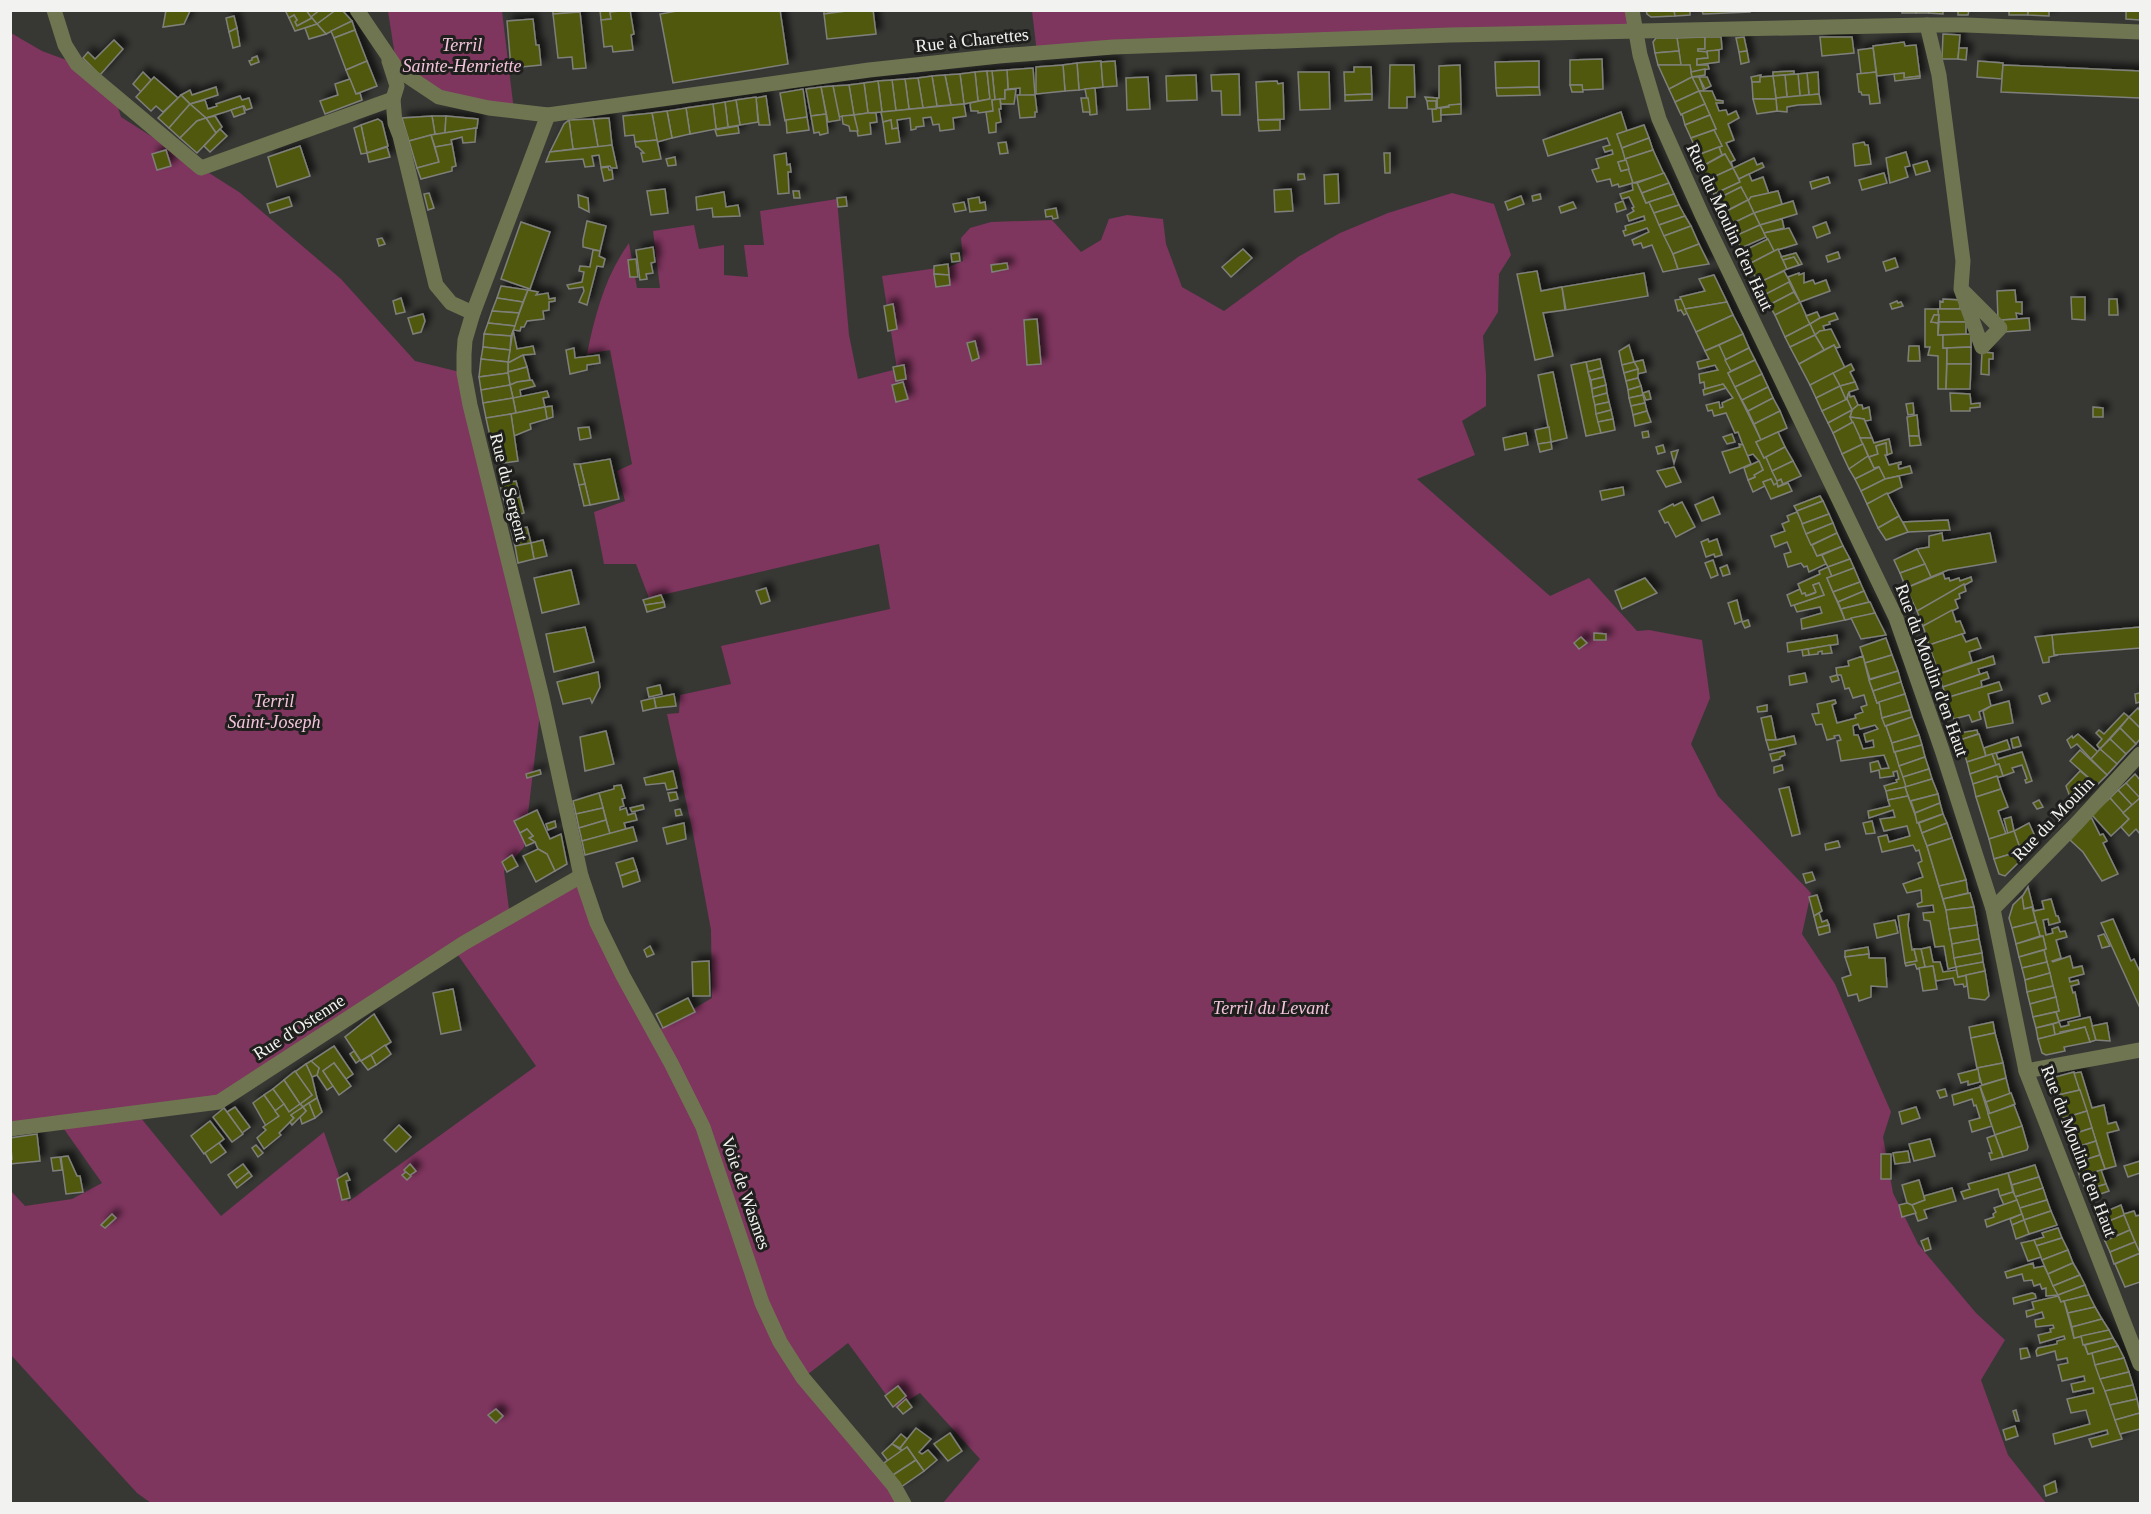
<svg xmlns="http://www.w3.org/2000/svg" width="2151" height="1514" font-family="'Times New Roman',serif">
<defs>
<filter id="shadow"><feDropShadow dx="5.5" dy="-5.5" stdDeviation="3" flood-color="#0009"/></filter>
</defs>
<rect width="100%" height="100%" fill="#373834"/>
<g fill="#7e355e" fill-rule="evenodd">
<path d="M1632 10 1635 31 1037 53 1032 11Z"/>
<path d="M388 11H502L514 111 439 97 397 69Z"/>
<path d="M11 33 42 51 77 64 114 95 121 117 239 192 341 279 415 361 464 373 542 697 524 847 504 871 509 909 581 876 654 1032 712 998 711 930 693 833 667 714 679 713 680 695 731 684 721 646 890 609 879 544 649 598 636 564H604L594 512 625 501 617 471 632 464 610 350 587 354C595 315 605 276 629 243L637 288H660L653 231 694 225 699 249 724 245V275L748 277 744 245H764L760 211 837 199 849 335 858 379 897 369 882 276 951 266 963 261 961 238 970 228 991 222 1052 220 1081 252 1101 240 1109 219 1127 215 1163 219 1166 244 1182 287 1224 311 1298 257 1340 233 1388 213 1452 193 1494 204 1511 255 1499 274 1498 312 1483 336 1486 374V406L1462 421 1475 455 1417 479 1550 596 1589 578 1637 631 1649 630 1702 640 1710 698 1691 744 1718 796 1811 893 1802 934 1835 984 1891 1112 1883 1137 1893 1193 1918 1244 1976 1313 2005 1340 1981 1380 2008 1455 2046 1503H943L980 1459 920 1393 896 1408 848 1343 803 1378 904 1503H151L137 1493 11 1355V1191L25 1206 72 1199 102 1183 59 1122 11 1129ZM453 948 536 1066 348 1202 324 1132 221 1216 136 1112 219 1102Z"/>
</g>
<g fill="#505809" stroke="#7f807b" stroke-width="1.5" fill-rule="evenodd" filter="url(#shadow)">
<path d="M166 10H187L190 11 184 24 163 27Z"/>
<path d="M285 10H306L312 18 297 26 295 22 297 20 294 15 289 18Z"/>
<path d="M306 10H320L311 17Z"/>
<path d="M320 10H336L317 24 311 17Z"/>
<path d="M336 10H342L352 21 326 34 317 24Z"/>
<path d="M553 10H567V13L553 14Z"/>
<path d="M600 10H626L610 12 611 19 601 20Z"/>
<path d="M630 10 634 34 631 35 633 50 613 52 612 46 604 47 601 20 611 19 610 12Z"/>
<path d="M683 10H780L788 64 673 83 660 14Z"/>
<path d="M824 10H837V12L824 14Z"/>
<path d="M854 10H873L876 34 827 39 824 14Z"/>
<path d="M1646 10H1674L1675 16 1651 17 1647 14Z"/>
<path d="M1674 10H1690V15L1675 16Z"/>
<path d="M1702 10H1750V12L1703 14Z"/>
<rect x="1902" y="10" width="14" height="3"/>
<path d="M1916 10H1930L1929 13H1916Z"/>
<path d="M1930 10H1943V14L1929 13Z"/>
<path d="M1958 10H1969L1968 15H1958Z"/>
<rect x="2009" y="10" width="19" height="5"/>
<path d="M2028 10H2049V16L2028 15Z"/>
<path d="M2126 10H2140V20L2126 19Z"/>
<path d="M580 12 586 68 573 69 572 57 558 58 553 14Z"/>
<path d="M294 15 297 20 295 22 297 26 312 18 317 24 295 31 289 18Z"/>
<path d="M234 16 237 28 229 32 226 18Z"/>
<path d="M533 19 536 45H539L541 65 511 68 507 21Z"/>
<path d="M352 21 355 30 334 38 331 31Z"/>
<path d="M317 24 326 34 309 39 305 28Z"/>
<path d="M237 28 240 46 233 48 229 32Z"/>
<path d="M355 30 367 61 346 70 334 38Z"/>
<path d="M1943 34 1960 35 1958 59H1942Z"/>
<path d="M1705 37V49H1698V51H1707L1708 58 1697 59V65H1708L1709 69 1691 72 1690 65 1681 66 1677 38Z"/>
<path d="M1705 37H1721L1722 49 1708 52 1698 51V49H1705Z"/>
<path d="M1744 37 1747 51 1739 52 1736 38Z"/>
<path d="M1820 37H1852L1854 53 1822 56Z"/>
<path d="M1656 38H1677L1679 51 1655 53 1653 42Z"/>
<path d="M114 40 123 49 100 75 83 58 88 52 95 59Z"/>
<path d="M1904 42 1905 46 1916 45 1920 76 1904 78V73L1877 76 1873 46Z"/>
<path d="M1873 48 1876 72 1861 74 1858 50Z"/>
<path d="M1959 48H1967L1966 60 1958 59Z"/>
<path d="M1719 50V62L1697 65V59L1708 58 1707 51Z"/>
<path d="M1679 51 1681 65H1658L1655 53Z"/>
<path d="M1747 51 1749 62 1741 64 1739 52Z"/>
<path d="M257 56 259 62 251 65 249 61 252 60V58Z"/>
<path d="M1602 59 1603 89 1582 90V85H1570V60Z"/>
<path d="M367 61 377 86 356 94 346 70Z"/>
<path d="M1101 61 1103 87 1079 90 1077 63Z"/>
<path d="M1115 61 1117 86 1103 87 1101 62Z"/>
<path d="M1539 61V87L1496 88 1495 62Z"/>
<path d="M1978 61 2003 63 2002 79 1977 77Z"/>
<path d="M1077 63 1079 90 1065 91 1063 65Z"/>
<path d="M1063 65 1065 91 1036 94V67Z"/>
<path d="M1390 65H1414L1415 97H1407V108H1389Z"/>
<path d="M1460 65 1461 104 1437 108V98H1439V66Z"/>
<path d="M1658 65H1690L1692 77 1669 89Z"/>
<path d="M2003 65 2140 71V98L2001 92Z"/>
<path d="M1354 67H1371L1372 94 1345 95 1344 72H1354Z"/>
<path d="M1033 68 1035 95 1020 96V88L1008 89 1007 70Z"/>
<path d="M1705 69V75L1692 77 1691 72Z"/>
<path d="M1007 70 1008 89 1005 90V99L995 100 992 71Z"/>
<path d="M987 71 990 99 978 101 975 72Z"/>
<path d="M987 71H992L995 100H992L993 111 978 113V111H971L970 103 990 99Z"/>
<path d="M1794 71V74L1773 76V72Z"/>
<path d="M143 72 151 80 141 92 133 84Z"/>
<path d="M975 72 978 101 964 104 960 74Z"/>
<path d="M1298 72H1329L1330 109 1300 110Z"/>
<path d="M1818 72 1819 94 1809 95 1807 73Z"/>
<path d="M1876 72 1880 103 1870 104 1869 95H1862L1861 92H1859L1857 74Z"/>
<path d="M1807 73 1809 95 1800 96 1798 74Z"/>
<path d="M1904 73V78L1920 76V78L1895 81 1894 74Z"/>
<path d="M960 74 964 104 951 105 945 75Z"/>
<path d="M1239 74 1240 115H1222L1221 91H1212L1211 75Z"/>
<path d="M1798 74 1800 96 1787 97 1785 75Z"/>
<path d="M945 75 951 105 937 106 932 76Z"/>
<path d="M1196 75 1197 100 1167 101 1166 76Z"/>
<path d="M1761 75 1760 82H1752L1751 77Z"/>
<path d="M1785 75 1787 97 1776 98 1773 76Z"/>
<path d="M932 76 937 106 923 108 918 78Z"/>
<path d="M1773 76 1776 99H1753L1752 82H1760V77Z"/>
<path d="M154 77 178 98 163 112 156 106 151 111 136 97Z"/>
<path d="M1148 77 1150 109 1127 110 1126 78Z"/>
<path d="M1692 77H1699L1704 91H1699Z"/>
<path d="M1692 77 1699 91 1675 102 1669 89Z"/>
<path d="M1699 77H1707L1711 86 1705 89Z"/>
<path d="M918 78 923 108 909 109 905 79Z"/>
<path d="M350 79 356 94 360 93 362 100 325 114 320 101 338 95 335 84Z"/>
<path d="M905 79 909 109 896 111 892 80Z"/>
<path d="M892 80 896 111 882 112 878 81Z"/>
<path d="M878 81 882 112 868 113 864 83Z"/>
<path d="M1277 81 1278 84 1283 83 1284 119 1258 120 1256 82Z"/>
<path d="M864 83 868 113 854 115 849 85Z"/>
<path d="M849 85 854 115 838 117 833 86Z"/>
<path d="M1570 85H1582L1583 92H1572Z"/>
<path d="M833 86 840 120 828 122 821 87Z"/>
<path d="M216 87 218 95 190 104 181 95 190 90 192 95Z"/>
<path d="M821 87 826 114 811 116 806 89Z"/>
<path d="M1539 87 1540 95 1497 96 1496 88Z"/>
<path d="M1095 88 1097 114 1090 115 1085 89Z"/>
<path d="M803 89 807 117 785 121 780 93Z"/>
<path d="M1016 89 1014 104H1001L1000 99H1005V90Z"/>
<path d="M1699 91H1712L1716 100 1723 101V103H1716L1719 111 1726 110 1728 115 1736 111 1739 118 1728 124 1734 140 1726 143 1735 160 1731 162 1733 168 1725 154 1722 155 1719 147 1722 146 1714 130 1716 129Z"/>
<path d="M1699 91 1705 104 1681 115 1675 102Z"/>
<path d="M1372 94V100L1345 101V95Z"/>
<path d="M1819 94 1821 104 1798 105 1787 107V112L1777 111 1776 98Z"/>
<path d="M181 95 190 104 169 128 158 118Z"/>
<path d="M1017 95H1035L1037 112H1035V117L1020 118Z"/>
<path d="M240 96 242 100 249 98 252 108 246 110 244 106 206 118 190 104 205 100 208 109 217 106 216 104Z"/>
<path d="M766 96 770 125H759L756 98Z"/>
<path d="M756 97 758 122 740 125 736 100Z"/>
<path d="M1425 97 1437 98V108H1441V121L1433 122 1432 109H1436V101H1427Z"/>
<path d="M1081 98H1088L1090 112H1083Z"/>
<path d="M1000 99 1001 109H999L1001 122 996 123V132L989 133 986 112 993 111 992 100Z"/>
<path d="M1753 99H1776L1777 111 1757 114Z"/>
<path d="M736 100 740 125 728 127 725 102Z"/>
<path d="M1427 101H1436V109H1428Z"/>
<path d="M725 102 728 127 716 129 713 104Z"/>
<path d="M190 104 206 118 197 121 180 138 169 128Z"/>
<path d="M713 104 716 129 690 134 686 108Z"/>
<path d="M964 104 966 116 953 118 954 129 940 131 939 124 933 125 931 117 923 118 924 126 916 127V129L911 130 910 118 897 120 898 128 892 129 891 120 883 122 881 112Z"/>
<path d="M1461 104V114L1441 115V108L1449 107V105Z"/>
<path d="M1705 104 1710 115 1685 125 1682 114Z"/>
<path d="M243 106 245 113 234 117 231 110Z"/>
<path d="M686 108 690 134 672 138 667 111Z"/>
<path d="M667 111 672 138 657 142 652 113Z"/>
<path d="M1621 112 1627 131 1617 134 1626 160 1618 162 1621 171 1629 169 1633 183 1619 187 1618 184 1612 186 1610 179 1597 182 1592 170 1599 168 1596 159 1613 154 1612 150 1605 152 1603 147 1610 145 1607 138 1548 156 1543 140Z"/>
<path d="M652 113 657 140 635 142 634 135 625 136 623 116Z"/>
<path d="M868 113H876L877 122 870 123 871 134 858 136 854 115Z"/>
<path d="M826 114 828 133 820 135 819 132 814 133 811 116Z"/>
<path d="M854 115 858 131H850L849 126 843 124 842 116Z"/>
<path d="M1710 115 1716 129 1691 138 1685 125Z"/>
<path d="M215 116 222 127 216 133 206 118Z"/>
<path d="M432 116H446L445 133 435 134Z"/>
<path d="M432 116 435 134 409 141 402 118Z"/>
<path d="M446 116 478 119 477 128 445 133Z"/>
<path d="M807 117 809 130 787 133 786 120Z"/>
<path d="M206 118 216 133 197 153 180 138 197 121Z"/>
<path d="M609 118 612 145 598 147 593 119Z"/>
<path d="M378 119 382 122 388 146 367 153 361 125Z"/>
<path d="M593 119 598 147 573 149 569 120Z"/>
<path d="M569 120 573 149 550 152 564 124Z"/>
<path d="M891 120 892 129 898 128 900 142 886 144 883 122Z"/>
<path d="M1258 120H1280V130L1259 131Z"/>
<path d="M361 125 367 153 387 147 390 157 369 162 367 153 361 154 354 128Z"/>
<path d="M1644 125 1649 138 1622 148 1617 134Z"/>
<path d="M738 126 739 133 717 136 715 130Z"/>
<path d="M476 128 475 142 463 143 462 137 451 140 452 144 435 147 431 135Z"/>
<path d="M220 129 227 136 210 152 204 146Z"/>
<path d="M1714 130 1722 146 1698 155 1691 138Z"/>
<path d="M431 135 439 162 417 168 409 141Z"/>
<path d="M1649 138 1653 150 1625 159 1622 148Z"/>
<path d="M657 140 661 159 643 162 641 153H644L638 147H636L635 142Z"/>
<path d="M1006 142 1008 153 1000 154 998 143Z"/>
<path d="M1864 142 1865 145H1868L1871 164 1855 166 1853 144Z"/>
<path d="M452 144 456 166 452 167V171L421 179 417 168 439 162 435 147Z"/>
<path d="M612 145 617 168H611L610 166 601 167 599 155 592 156 594 166 585 167 583 159 546 162 550 152Z"/>
<path d="M300 146 310 176 277 187 268 157Z"/>
<path d="M1719 147 1722 155 1701 167 1698 155Z"/>
<path d="M166 150 171 166 157 170 152 154Z"/>
<path d="M1653 150 1664 174 1633 183 1625 159Z"/>
<path d="M1906 152 1910 166 1905 167 1908 177 1890 183 1886 158Z"/>
<path d="M786 153 787 165 790 164 791 172H788L789 193 778 194 774 155Z"/>
<path d="M1384 153H1390V173H1385Z"/>
<path d="M1725 154 1733 168 1707 180 1701 167Z"/>
<path d="M675 157 676 165 668 166 666 159Z"/>
<path d="M1754 158 1757 165 1762 163 1764 167 1739 179 1733 168Z"/>
<path d="M1626 160 1629 169 1621 171 1618 162Z"/>
<path d="M1927 161 1930 171 1916 175 1913 165Z"/>
<path d="M608 167 609 170H612L613 179 604 181 601 168Z"/>
<path d="M1733 168 1740 182 1714 194 1707 180Z"/>
<path d="M1664 173 1669 183 1642 193 1637 183Z"/>
<path d="M1884 173 1887 183 1862 190 1859 180Z"/>
<path d="M1298 174H1304L1305 179 1298 180Z"/>
<path d="M1338 174 1339 203 1325 204 1324 175Z"/>
<path d="M1749 174 1752 181 1763 177 1769 194 1751 197 1748 201 1741 187 1717 199 1714 194 1740 182 1739 179Z"/>
<path d="M1828 177 1830 183 1812 189 1810 182Z"/>
<path d="M1632 183H1637L1646 203 1649 202 1673 254 1678 269 1663 272 1652 245 1643 248 1641 243 1634 245 1632 240 1649 232 1647 228 1625 236 1623 231 1626 230 1625 226 1645 220 1644 216 1629 221 1627 215 1634 211 1632 208 1634 207 1629 197 1622 199 1620 194 1633 190Z"/>
<path d="M1669 183 1674 194 1646 203 1642 193Z"/>
<path d="M1741 187 1748 200 1724 212 1717 199Z"/>
<path d="M665 189 668 213 651 215 647 191Z"/>
<path d="M1291 189 1293 211 1275 212 1274 190Z"/>
<path d="M793 191H799L800 198H794Z"/>
<path d="M1778 191 1782 204 1754 213 1748 201 1751 197Z"/>
<path d="M724 192 726 207 738 205 740 216 713 217 712 208 697 210 696 197Z"/>
<path d="M429 193 434 208 428 210 424 194Z"/>
<path d="M1540 194 1541 199 1533 201 1532 196Z"/>
<path d="M1674 194 1679 205 1654 213 1649 202Z"/>
<path d="M578 195 588 198 589 212 579 207Z"/>
<path d="M1521 196 1524 204 1508 210 1505 202Z"/>
<path d="M289 197 292 206 270 213 267 204Z"/>
<path d="M846 197 847 206 838 207 837 198Z"/>
<path d="M979 197 980 203 985 202 986 210 970 212 968 199Z"/>
<path d="M1748 200 1754 213 1733 223 1727 211Z"/>
<path d="M1623 201 1626 209 1617 212 1615 204Z"/>
<path d="M1793 201 1797 214 1760 225 1754 213Z"/>
<path d="M964 202 966 210 955 212 953 204Z"/>
<path d="M1573 202 1576 208 1561 213 1559 207Z"/>
<path d="M1679 205 1685 216 1659 225 1654 213Z"/>
<path d="M1056 208 1058 218 1053 219 1052 216 1046 217 1045 210Z"/>
<path d="M1754 213 1760 225 1738 235 1733 223Z"/>
<path d="M1685 216 1691 226 1664 236 1659 225Z"/>
<path d="M1782 219 1784 228 1764 233 1760 225Z"/>
<path d="M587 221 606 226 600 251 583 247V240Z"/>
<path d="M521 222 550 232 530 289 501 279Z"/>
<path d="M1826 222 1830 233 1817 238 1813 227Z"/>
<path d="M1760 225 1766 237 1741 248 1735 236Z"/>
<path d="M1691 226 1699 244 1673 254 1664 236Z"/>
<path d="M1789 228 1797 244 1774 251 1764 233Z"/>
<path d="M382 238 385 244 379 246 377 239Z"/>
<path d="M1768 239 1774 251 1749 264 1743 251Z"/>
<path d="M1699 244 1709 264 1678 269 1673 254Z"/>
<path d="M653 247 655 262 651 263 653 273 646 274 647 279 640 280 636 250Z"/>
<path d="M1243 249 1252 258 1231 277 1222 267Z"/>
<path d="M1778 249 1787 269 1758 283 1749 264Z"/>
<path d="M593 250 600 251 599 256 605 259 603 267 597 266 587 305 579 302 584 291 583 287 569 289 567 285 582 282 584 272 579 271 580 266 590 267Z"/>
<path d="M1838 252 1840 258 1828 262 1826 256Z"/>
<path d="M959 253 960 261 952 262 951 254Z"/>
<path d="M1796 253 1802 264 1799 265 1794 257 1783 260 1781 257Z"/>
<path d="M1794 257 1799 265 1787 269 1783 260Z"/>
<path d="M1895 258 1898 267 1886 271 1883 262Z"/>
<path d="M636 259 638 277H630L628 260Z"/>
<path d="M1007 263 1008 269 992 272 991 265Z"/>
<path d="M948 264 949 275 934 274V266Z"/>
<path d="M1537 271 1541 291 1562 287 1565 310 1543 313 1553 356 1535 360 1517 274Z"/>
<path d="M1784 271 1790 282 1764 295 1758 283Z"/>
<path d="M1644 273 1648 296 1566 310 1562 287Z"/>
<path d="M1799 273V275L1804 273V283L1813 280 1815 284 1826 280 1830 291 1800 302 1788 277Z"/>
<path d="M934 274 949 275 950 285 936 287Z"/>
<path d="M1714 275 1727 302 1685 309 1680 297 1705 291 1699 279Z"/>
<path d="M1789 282 1794 292 1769 305 1764 295Z"/>
<path d="M501 286 528 290 523 302 497 298Z"/>
<path d="M528 290 538 292 536 295 548 293 549 299 555 298V301L549 302V310L543 311 544 319 527 321 524 327H521L520 331 513 330Z"/>
<path d="M2015 290 2016 302H2022V314L2016 313 2017 319 1998 320 1997 291Z"/>
<path d="M1794 292 1800 302 1775 315 1769 305Z"/>
<path d="M2071 297H2085V320L2072 319Z"/>
<path d="M401 298 405 312 396 314 393 301Z"/>
<path d="M497 298 523 302 519 313 492 311Z"/>
<path d="M1681 299 1687 313 1684 315 1681 310 1678 311 1675 300Z"/>
<path d="M1943 299 1960 300V309H1940V301L1943 302Z"/>
<path d="M2109 299H2117L2118 315H2109Z"/>
<path d="M1897 301 1898 303 1901 302 1903 306 1892 309 1890 304Z"/>
<path d="M1727 302 1733 315 1696 332 1685 309Z"/>
<path d="M1800 302 1810 324 1785 337 1775 315Z"/>
<path d="M893 304 897 329 888 331 884 306Z"/>
<path d="M1925 309H1938L1939 315H1934L1931 322 1938 323V335H1943V348H1947L1946 389H1938V356L1928 355 1930 347H1925Z"/>
<path d="M1938 309H1966V322H1939Z"/>
<path d="M492 311 519 313 515 326 488 323Z"/>
<path d="M1817 312 1820 318 1810 324 1806 316Z"/>
<path d="M1835 313 1838 319 1829 322 1830 324 1823 326 1825 331H1820L1815 335 1810 324 1820 318Z"/>
<path d="M423 314 425 321 421 332 413 334 408 318Z"/>
<path d="M1733 315 1743 334 1705 351 1696 332Z"/>
<path d="M1934 315H1939L1938 323 1931 322Z"/>
<path d="M2029 318 2030 330 2003 332V320Z"/>
<path d="M1037 319 1041 364 1027 365 1024 320Z"/>
<path d="M1939 322H1966V334L1938 335Z"/>
<path d="M488 323 515 326 511 336 484 334Z"/>
<path d="M1810 324 1815 335 1790 347 1785 337Z"/>
<path d="M1831 329 1840 347 1836 348 1834 345 1824 350 1815 335 1820 331Z"/>
<path d="M513 330 517 349 533 346 535 354 523 355 508 363Z"/>
<path d="M484 334 511 336 510 350 483 347Z"/>
<path d="M1743 334 1749 348 1725 360 1719 345Z"/>
<path d="M1971 334V347L1943 348V335Z"/>
<path d="M1815 335 1824 350 1799 364 1790 347Z"/>
<path d="M975 341 979 358 972 361 967 343Z"/>
<path d="M1629 345 1634 362 1622 365 1619 351Z"/>
<path d="M1719 345 1731 371 1728 373 1761 440 1756 442 1764 458 1766 457 1777 481 1781 479 1783 484 1778 487 1777 483 1774 485 1771 479 1763 482 1765 486 1753 492 1748 480 1755 477 1754 475 1763 470 1759 461 1753 454 1747 456 1738 432 1735 433 1726 413 1714 416 1712 410 1708 411 1706 405 1719 402 1720 408 1723 407 1722 403 1733 398 1723 384 1705 389 1704 382 1700 383 1699 374 1718 370 1715 365 1699 369 1697 362 1709 359 1705 351Z"/>
<path d="M1834 345 1845 368 1810 385 1799 364Z"/>
<path d="M1909 346H1919L1920 361H1908Z"/>
<path d="M483 347 510 350 508 362 481 359Z"/>
<path d="M1971 347V364H1947V348Z"/>
<path d="M574 348 575 358 599 355 600 363 587 365V370L570 374 566 350Z"/>
<path d="M1749 348 1755 360 1731 371 1725 360Z"/>
<path d="M1982 352 1993 353V359H1989V375L1981 374Z"/>
<path d="M523 355 527 367 508 372V363Z"/>
<path d="M481 359 508 362V373L479 377Z"/>
<path d="M1600 359 1602 368 1588 372 1586 362Z"/>
<path d="M1643 360 1646 372 1637 374 1638 369 1634 362Z"/>
<path d="M1755 360 1762 374 1735 387 1728 373Z"/>
<path d="M1586 362 1601 433 1586 436 1571 365Z"/>
<path d="M1634 362 1638 369 1624 373 1622 365Z"/>
<path d="M1851 364 1854 370 1850 372 1855 382 1840 386 1833 373Z"/>
<path d="M1947 364H1971L1970 389H1946Z"/>
<path d="M904 365 906 379 896 381 893 367Z"/>
<path d="M527 367 530 380 517 382 510 385 508 372Z"/>
<path d="M1602 368 1604 377 1591 380 1588 372Z"/>
<path d="M1638 369V378L1626 381 1624 373Z"/>
<path d="M1553 372 1567 438 1551 442 1538 375Z"/>
<path d="M508 373 510 385 481 390 479 377Z"/>
<path d="M1833 373 1840 386 1816 398 1810 385Z"/>
<path d="M1762 374 1768 387 1742 400 1735 387Z"/>
<path d="M1604 377 1606 385 1592 389 1591 380Z"/>
<path d="M1638 378 1641 386 1628 390 1626 381Z"/>
<path d="M532 380 535 386 520 390 521 397 513 398 510 385 517 382Z"/>
<path d="M903 382 908 399 896 402 892 385Z"/>
<path d="M1855 382 1858 389 1849 392 1846 400 1840 386Z"/>
<path d="M1723 384 1726 388 1704 395 1703 390 1705 389Z"/>
<path d="M510 385 513 398 483 403 481 390Z"/>
<path d="M1606 385 1607 393 1593 397 1592 389Z"/>
<path d="M1641 386 1643 395 1629 398 1628 390Z"/>
<path d="M1840 386 1846 400 1822 411 1816 398Z"/>
<path d="M1768 387 1773 398 1748 411 1742 400Z"/>
<path d="M547 391 549 397 543 398 545 407 516 413 513 398Z"/>
<path d="M1649 391 1651 399 1646 400 1643 393Z"/>
<path d="M1849 392 1850 397 1854 396 1858 405 1852 410 1847 399Z"/>
<path d="M1607 393 1609 402 1595 405 1593 397Z"/>
<path d="M1950 393 1970 394 1971 404 1980 403V407L1970 408V411H1951Z"/>
<path d="M1643 395 1645 403 1631 406 1629 398Z"/>
<path d="M513 398 516 413 486 418 483 403Z"/>
<path d="M1773 398 1780 411 1754 424 1748 411Z"/>
<path d="M1847 399 1852 410 1828 423 1822 411Z"/>
<path d="M1609 402 1611 410 1596 414 1595 405Z"/>
<path d="M1645 403 1647 411 1633 415 1631 406Z"/>
<path d="M1913 403 1914 414 1908 415 1906 404Z"/>
<path d="M1858 405H1862L1863 409 1869 407 1871 420 1865 421 1864 419 1850 417 1852 410Z"/>
<path d="M552 406 553 417 547 419 545 407Z"/>
<path d="M545 407 547 419 530 424 531 429 514 436 511 414Z"/>
<path d="M2093 407 2103 408V417H2093Z"/>
<path d="M1611 410 1613 419 1598 422 1596 414Z"/>
<path d="M1852 410 1850 417 1853 422 1833 433 1828 423Z"/>
<path d="M1647 411 1651 422 1635 426 1633 415Z"/>
<path d="M1780 411 1787 428 1761 440 1754 424Z"/>
<path d="M511 414 518 461 496 464 486 418Z"/>
<path d="M1917 415 1919 436H1909L1907 417Z"/>
<path d="M1850 417 1864 419 1872 438H1860Z"/>
<path d="M1613 419 1615 430 1601 433 1598 422Z"/>
<path d="M1853 422 1863 444 1842 454 1833 433Z"/>
<path d="M589 427 591 438 580 440 578 428Z"/>
<path d="M1549 427 1551 442 1538 444 1535 430Z"/>
<path d="M1648 431 1649 437 1643 438 1642 432Z"/>
<path d="M1778 432 1785 447 1764 458 1756 442Z"/>
<path d="M1526 433 1528 445 1505 450 1503 438Z"/>
<path d="M1732 434 1735 442 1727 444 1723 437Z"/>
<path d="M1909 436H1919L1921 445 1910 446Z"/>
<path d="M1860 438H1872L1874 443 1889 439 1892 453 1887 455 1886 443 1876 446 1878 454 1869 457Z"/>
<path d="M1551 442 1552 449 1540 452 1538 444Z"/>
<path d="M1886 443 1887 455H1885L1889 465 1901 462V464L1898 465 1899 469 1910 466 1912 473 1885 479 1879 467 1874 468 1869 457 1878 454 1876 446Z"/>
<path d="M1739 444 1743 445 1751 464 1730 473 1722 452 1740 447Z"/>
<path d="M1863 444 1868 456 1849 469 1842 454Z"/>
<path d="M1663 445 1665 452 1658 454 1656 447Z"/>
<path d="M1785 447 1793 461 1772 471 1766 457Z"/>
<path d="M1678 450 1674 463 1671 452Z"/>
<path d="M1868 456 1874 468 1879 467 1855 479 1849 469Z"/>
<path d="M610 459 619 499 590 505 580 464Z"/>
<path d="M1759 461 1763 470 1754 475 1755 477 1748 480 1744 468Z"/>
<path d="M1793 461 1801 476 1783 484 1781 479 1777 481 1772 471Z"/>
<path d="M574 464H580L585 484 579 485Z"/>
<path d="M1674 467 1681 482 1666 487 1657 471Z"/>
<path d="M1879 467 1885 479 1861 491 1855 479Z"/>
<path d="M1899 476 1902 487 1867 504 1861 491 1885 479Z"/>
<path d="M1771 479 1774 485 1777 483 1778 487 1788 483 1792 491 1771 499 1763 482Z"/>
<path d="M516 481 520 497 504 501 500 484Z"/>
<path d="M585 484 590 505 584 506 579 485Z"/>
<path d="M1623 487 1624 495 1602 500 1600 491Z"/>
<path d="M1887 493 1899 516 1878 528 1867 504Z"/>
<path d="M1820 496 1823 501 1797 511 1794 506Z"/>
<path d="M520 497 524 513 508 517 504 501Z"/>
<path d="M1713 497 1720 514 1702 521 1695 505Z"/>
<path d="M1823 501 1829 514 1802 524 1797 511Z"/>
<path d="M1682 502 1695 527 1676 537 1668 522 1665 523 1659 511 1673 504 1674 506Z"/>
<path d="M1797 512 1817 556 1822 555 1826 564 1809 572 1807 566 1804 567 1801 563 1788 567 1784 554 1791 552 1787 542 1775 547 1771 536 1785 531 1782 524 1789 521 1787 516Z"/>
<path d="M1829 514 1833 523 1806 534 1802 524Z"/>
<path d="M1899 516 1908 532 1886 540 1878 528Z"/>
<path d="M1948 520 1950 530 1908 532 1903 522Z"/>
<path d="M1833 523 1837 533 1811 545 1806 534Z"/>
<path d="M527 527 531 543 515 546 511 530Z"/>
<path d="M1837 533 1843 546 1817 556 1812 545Z"/>
<path d="M1942 533 1943 541 1990 533 1996 562 1948 570 1931 577 1917 549 1929 547V536Z"/>
<path d="M1708 539 1709 542 1717 539 1722 555 1715 557 1714 554 1706 557 1701 542Z"/>
<path d="M543 540 547 556 534 559 531 543Z"/>
<path d="M531 543 534 559 518 563 515 546Z"/>
<path d="M1843 546 1850 559 1828 567 1822 555Z"/>
<path d="M1917 549 1925 564 1900 573 1894 560Z"/>
<path d="M1850 559 1854 568 1832 577 1828 567Z"/>
<path d="M1713 560 1718 575 1711 578 1705 563Z"/>
<path d="M1925 564 1931 577 1906 588 1900 573Z"/>
<path d="M1727 565 1730 574 1723 576 1720 568Z"/>
<path d="M1828 567 1832 577 1827 578 1845 620 1802 629 1801 619 1822 613 1820 607 1797 612 1794 605 1824 595 1819 583 1813 585 1816 592 1806 596 1805 593 1802 594 1798 584 1820 574 1819 571Z"/>
<path d="M1854 568 1860 582 1833 592 1827 578Z"/>
<path d="M571 570 579 604 542 613 534 578Z"/>
<path d="M1943 573 1945 579 1949 578 1950 581 1959 578 1960 581 1971 577 1972 581 1917 611 1906 588Z"/>
<path d="M1645 578 1657 593 1622 609 1615 591Z"/>
<path d="M1860 582 1864 591 1838 602 1833 592Z"/>
<path d="M1819 583 1824 595 1791 606 1787 595 1800 589 1802 594 1805 593 1806 596 1815 593 1816 592 1813 585Z"/>
<path d="M1964 584 1966 591 1959 594 1960 598 1955 600 1958 608 1923 626 1917 611Z"/>
<path d="M766 588 770 601 761 604 756 591Z"/>
<path d="M1864 591 1869 602 1841 609 1838 602Z"/>
<path d="M661 595 664 602 645 605 643 600Z"/>
<path d="M1737 600 1742 621 1735 624 1728 603Z"/>
<path d="M664 602 665 607 647 612 645 605Z"/>
<path d="M1870 602 1875 613 1845 620 1841 609Z"/>
<path d="M1952 610 1956 622 1960 621 1965 633 1929 645 1923 626Z"/>
<path d="M1875 613 1886 635 1861 639 1851 618Z"/>
<path d="M1748 620 1750 626 1745 628 1742 622Z"/>
<path d="M585 627 594 662 554 672 546 634Z"/>
<path d="M2140 627V648L2054 655 2052 635Z"/>
<path d="M1594 633 1606 634V640H1594Z"/>
<path d="M1962 634 1966 642 1977 638 1981 648 1969 652 1972 662 1939 674 1929 645Z"/>
<path d="M1837 635 1838 644 1788 652 1787 643Z"/>
<path d="M2052 635 2054 655H2058L2049 657V662L2043 663 2035 637Z"/>
<path d="M1581 637 1587 643 1579 649 1574 643Z"/>
<path d="M1886 638 1892 655 1865 663 1860 647Z"/>
<path d="M1830 645 1832 653 1822 654V651L1818 652V654L1809 655 1808 649Z"/>
<path d="M1808 649 1809 655 1803 656 1802 650Z"/>
<path d="M1892 655 1898 671 1870 679 1865 663Z"/>
<path d="M1863 656 1869 680 1877 703 1879 702 1882 718 1886 726 1907 787 1886 791 1884 786 1897 782 1896 780 1899 779 1897 771 1893 772 1894 776 1880 778 1879 770 1871 772 1870 763 1878 761 1881 769 1889 768 1884 755 1841 761 1837 741 1841 740 1839 735 1834 736 1835 738 1827 740 1822 724 1816 725 1812 714 1819 713 1817 704 1835 700 1836 703 1832 705 1837 723 1856 718 1855 715 1863 712 1861 707 1867 705 1864 695 1853 698 1849 688 1845 689 1841 675H1837L1836 668 1849 666 1848 661ZM1858 724 1860 729 1875 725 1878 729 1864 734 1866 742 1873 740 1874 747 1863 749 1858 735H1854L1853 726Z"/>
<path d="M1993 656 1995 664 1978 669 1980 674 1943 687 1939 674Z"/>
<path d="M1898 671 1901 682 1873 691 1869 680Z"/>
<path d="M598 672 600 687 592 703 590 698 563 704 557 682Z"/>
<path d="M1987 672 1989 678 1981 681 1982 687 1946 698 1943 687Z"/>
<path d="M1805 673 1807 682 1790 685 1789 676Z"/>
<path d="M1837 675 1839 680 1832 682 1830 677Z"/>
<path d="M1901 682 1905 694 1877 703 1873 691Z"/>
<path d="M1999 682 2002 690 1988 694 1991 706 1979 712 1981 719 1972 722 1969 715 1954 719 1946 698Z"/>
<path d="M660 685 662 694 649 697 647 688Z"/>
<path d="M2047 693 2050 701 2042 704 2039 696Z"/>
<path d="M2140 693V702L2136 703 2135 694Z"/>
<path d="M674 694 676 706 656 708 654 698Z"/>
<path d="M1905 694 1910 710 1882 718 1879 702Z"/>
<path d="M654 698 656 708 643 711 641 701Z"/>
<path d="M2009 701 2013 723 1987 728 1983 711 1991 706Z"/>
<path d="M1767 705V711L1758 712 1757 707Z"/>
<path d="M2138 708 2140 711V728L2129 717Z"/>
<path d="M1910 710 1912 717 1885 726 1882 718Z"/>
<path d="M2124 713 2129 717 2100 749 2097 745 2102 739 2096 733 2099 730 2104 734Z"/>
<path d="M1771 716 1772 720 1776 740H1766L1761 718Z"/>
<path d="M1912 717 1919 735 1892 743 1886 726Z"/>
<path d="M2129 717 2140 728V739L2136 744 2120 728Z"/>
<path d="M2120 728 2136 744 2126 754 2110 739Z"/>
<path d="M1977 730 1978 734 1960 740 1959 733Z"/>
<path d="M606 731 614 764 585 771 580 737Z"/>
<path d="M1979 734 1986 756 1967 762 1960 740Z"/>
<path d="M2078 734 2098 752 2091 759 2077 744 2071 748 2067 740 2072 736 2073 738Z"/>
<path d="M1919 735 1922 745 1894 752 1892 743Z"/>
<path d="M1794 736 1796 744 1769 750 1766 740H1776Z"/>
<path d="M2018 737 2021 746 2013 748 2011 739Z"/>
<path d="M2110 739 2126 754 2117 764 2100 749Z"/>
<path d="M2007 740 2010 749 1986 756 1984 748Z"/>
<path d="M1922 745 1925 757 1899 766 1895 752Z"/>
<path d="M2100 749 2117 764 2107 775 2091 759Z"/>
<path d="M2080 750 2107 775 2097 785 2070 761Z"/>
<path d="M1784 751 1785 755 1780 757V759L1772 761 1770 754Z"/>
<path d="M2000 752 1996 753 1998 759 2022 752 2032 781 2026 783 2025 780 2027 779 2022 765 2012 768 2014 772 2003 776 1999 764 1996 765 1992 754Z"/>
<path d="M1992 754 1996 765 1970 774 1967 762Z"/>
<path d="M1925 757 1929 769 1903 777 1899 766Z"/>
<path d="M1999 764 2003 776 1973 784 1970 774Z"/>
<path d="M1782 765 1783 770 1774 773V767Z"/>
<path d="M1929 769 1932 779 1906 787 1903 777Z"/>
<path d="M540 770 541 774 527 778 526 774Z"/>
<path d="M673 771 677 788 667 790 665 783 646 785 644 778Z"/>
<path d="M2080 771 2097 785 2074 808 2066 786Z"/>
<path d="M2135 774 2140 780V799L2126 783Z"/>
<path d="M1997 776 2001 789 1976 797 1973 784Z"/>
<path d="M1932 779 1938 794 1910 801 1905 787Z"/>
<path d="M2126 783 2140 798 2132 805 2118 790Z"/>
<path d="M621 785 625 798 622 799 624 806 620 807V810L626 808 628 815 635 813 637 820 624 823 626 829 610 834 599 793 614 789V786Z"/>
<path d="M1789 787 1800 834 1792 836 1779 789Z"/>
<path d="M1905 787 1908 796 1888 800 1886 791Z"/>
<path d="M2001 789 2008 807 1998 811 2006 834 1989 839 1976 797Z"/>
<path d="M2118 790 2132 805 2123 813 2110 798Z"/>
<path d="M676 792 678 799 670 801 668 793Z"/>
<path d="M599 793 603 808 576 814 573 801Z"/>
<path d="M1938 794 1940 803 1915 813 1911 801Z"/>
<path d="M1908 796 1927 846 1946 910 1956 967 1948 969 1944 946 1935 947 1930 921 1924 920 1923 913 1934 912 1933 905 1918 907 1917 904 1922 902 1921 890 1907 893 1903 884 1923 877 1918 863 1922 861 1919 850 1916 851 1913 845 1882 852 1878 837 1887 835 1889 842 1910 836 1907 826 1884 831 1880 819 1895 817 1893 810 1869 818 1868 811 1890 806 1888 800Z"/>
<path d="M2110 798 2129 819 2111 836 2092 815Z"/>
<path d="M2140 798V834L2136 829 2129 836 2121 827 2129 819 2123 813Z"/>
<path d="M2039 800 2043 807 2037 809 2033 803Z"/>
<path d="M1940 803 1943 814 1917 823 1915 813Z"/>
<path d="M643 805 644 809 632 812 630 808Z"/>
<path d="M603 808 606 820 579 828 576 814Z"/>
<path d="M680 809 682 815 676 816 675 810Z"/>
<path d="M537 810 550 839 561 834 567 864 555 871 547 854 538 849 535 842 529 838 533 836 527 829 520 833 514 821Z"/>
<path d="M1943 814 1947 823 1922 833 1919 823Z"/>
<path d="M2011 817 2014 831 2008 834 2004 819Z"/>
<path d="M2091 817 2100 835 2103 834 2107 841 2103 843 2118 874 2102 881 2083 852 2070 840Z"/>
<path d="M606 820 610 834 582 841 579 828Z"/>
<path d="M555 821 556 827 548 830 546 824Z"/>
<path d="M1872 821 1875 833 1866 834 1863 823Z"/>
<path d="M684 823 686 839 667 844 663 828Z"/>
<path d="M1947 823 1952 838 1927 846 1922 833Z"/>
<path d="M2029 823 2038 843 2023 858 2014 831Z"/>
<path d="M633 827 637 841 585 855 582 841Z"/>
<path d="M527 829 533 836 529 838 535 842 526 846 520 833Z"/>
<path d="M2014 831 2021 851 1994 859 1989 839Z"/>
<path d="M1952 838 1966 880 1939 886 1927 846Z"/>
<path d="M1838 841 1840 847 1826 850 1825 844Z"/>
<path d="M538 849 547 854 555 871 536 882 523 856Z"/>
<path d="M2021 851 2023 858 2005 876 1999 874 1994 859Z"/>
<path d="M512 855 518 866 507 872 502 862Z"/>
<path d="M633 858 637 870 620 876 616 863Z"/>
<path d="M637 870 640 881 623 887 620 876Z"/>
<path d="M1812 872 1815 880 1806 883 1803 874Z"/>
<path d="M1966 880 1968 893 1943 899 1939 886Z"/>
<path d="M2028 887 2034 911 2044 909 2042 901 2051 899 2056 916H2058L2060 922 2049 925 2048 919 2043 920 2046 935 2053 933 2052 929 2058 927 2060 932 2065 931 2067 937 2056 940 2061 958 2052 961 2053 962 2070 956 2073 968 2082 966 2084 974 2069 978 2070 982 2078 980 2079 984 2071 986 2073 993 2075 992 2080 1016 2059 1021 2056 1012 2059 1011 2044 950 2046 949 2043 936H2040L2032 907 2024 909 2022 897Z"/>
<path d="M1970 893 1974 907 1946 910 1943 899Z"/>
<path d="M1817 895 1822 911 1814 916 1809 897Z"/>
<path d="M2022 896 2024 909 2032 907 2036 922 2012 928 2009 918 2013 905Z"/>
<path d="M1974 907 1977 925 1949 929 1946 910Z"/>
<path d="M1819 913 1822 922 1827 920 1829 925 1817 928 1814 916Z"/>
<path d="M1909 914 1908 925 1912 950 1914 949 1917 961 1905 963 1898 916Z"/>
<path d="M2113 919 2131 961 2134 959 2140 972V1008L2101 923Z"/>
<path d="M1895 920 1898 933 1877 938 1874 924Z"/>
<path d="M2036 922 2040 936 2016 944 2012 928Z"/>
<path d="M1829 925 1830 932 1819 935 1817 928Z"/>
<path d="M1977 925 1979 939 1952 944 1949 929Z"/>
<path d="M2104 934 2110 946 2102 948 2098 936Z"/>
<path d="M2043 936 2046 949 2019 957 2016 944Z"/>
<path d="M1979 939 1982 953 1954 958 1952 944Z"/>
<path d="M650 946 654 954 647 957 644 950Z"/>
<path d="M1868 947 1869 954 1845 957V951Z"/>
<path d="M1930 947 1933 962H1940L1943 972 1957 970 1958 977 1966 975 1967 986 1964 987 1963 984 1955 985 1953 978 1936 981 1933 966 1925 967 1921 949Z"/>
<path d="M1914 949H1921L1925 967 1917 969 1915 964 1906 966 1905 963 1917 961Z"/>
<path d="M2044 950 2047 962 2022 968 2019 957Z"/>
<path d="M1982 953 1983 962 1956 967 1954 958Z"/>
<path d="M1869 954V958H1885L1887 987 1871 986V997L1859 1001 1857 994 1848 996 1842 978 1851 975 1845 957Z"/>
<path d="M709 961 710 996H693L692 962Z"/>
<path d="M1983 962 1985 971 1958 977 1956 967Z"/>
<path d="M2047 962 2050 973 2025 980 2022 968Z"/>
<path d="M1933 966 1937 989 1923 991 1919 968Z"/>
<path d="M1985 971 1989 996 1985 1000 1969 998 1966 975Z"/>
<path d="M2050 973 2053 986 2027 992 2025 980Z"/>
<path d="M2053 986 2056 997 2030 1004 2027 992Z"/>
<path d="M453 989 461 1030 441 1034 433 993Z"/>
<path d="M2056 997 2059 1011 2033 1017 2030 1004Z"/>
<path d="M688 998 695 1012 663 1028 656 1014Z"/>
<path d="M2056 1012 2059 1022 2036 1028 2033 1017Z"/>
<path d="M374 1014 391 1042 361 1061 345 1037Z"/>
<path d="M2090 1017 2096 1040 2090 1042 2085 1027 2060 1032V1034L2055 1035 2053 1024 2059 1022 2061 1027 2069 1025 2068 1022Z"/>
<path d="M1993 1022 1995 1033 1971 1038 1969 1027Z"/>
<path d="M2107 1023 2110 1041 2096 1040 2092 1026Z"/>
<path d="M2053 1024 2055 1035 2038 1039 2036 1028Z"/>
<path d="M2085 1027 2090 1042 2064 1047 2065 1051 2046 1055 2042 1053 2038 1039Z"/>
<path d="M1995 1033 2003 1063 1977 1068 1971 1038Z"/>
<path d="M385 1045 391 1054 376 1065 371 1055Z"/>
<path d="M334 1046 353 1074 346 1079 334 1063 323 1071 333 1086 327 1090 317 1075 319 1068 311 1061Z"/>
<path d="M354 1051 360 1060 356 1063 350 1054Z"/>
<path d="M371 1055 376 1065 368 1070 361 1061Z"/>
<path d="M311 1061 319 1068 317 1075 312 1077 306 1064Z"/>
<path d="M334 1063 351 1086 339 1095 323 1071Z"/>
<path d="M2003 1063 2006 1078 1982 1085 1977 1068Z"/>
<path d="M306 1064 312 1077 317 1098 303 1107 300 1104 312 1095 295 1072Z"/>
<path d="M1978 1069 1980 1082 1968 1085V1081L1961 1083 1958 1074Z"/>
<path d="M295 1071 312 1095 300 1104 284 1080Z"/>
<path d="M2074 1072 2080 1090 2054 1096 2048 1079Z"/>
<path d="M2081 1072 2092 1108 2104 1105 2108 1124 2116 1122 2119 1130 2107 1133 2116 1166 2105 1169 2074 1073Z"/>
<path d="M2006 1078 2010 1094 1986 1102 1980 1086Z"/>
<path d="M284 1080 300 1104 289 1112 273 1089Z"/>
<path d="M1980 1087 1992 1126 1972 1132 1969 1121 1980 1118 1976 1105 1974 1106 1972 1099 1954 1105 1952 1095Z"/>
<path d="M273 1089 284 1104 275 1111 264 1095Z"/>
<path d="M1945 1089 1947 1096 1940 1098 1937 1091Z"/>
<path d="M2080 1090 2087 1111 2061 1119 2054 1096Z"/>
<path d="M2011 1093 2015 1104 1990 1114 1986 1102Z"/>
<path d="M264 1095 279 1116 266 1126 253 1103Z"/>
<path d="M317 1098 322 1112 315 1118 309 1103Z"/>
<path d="M309 1103 315 1118 302 1124 300 1117 306 1111 303 1107Z"/>
<path d="M284 1104 289 1112 300 1104 303 1107 291 1115 294 1118 279 1133 281 1135 264 1149 257 1138 266 1130 263 1127 279 1116 275 1111Z"/>
<path d="M2014 1105 2022 1126 1995 1135 1988 1114Z"/>
<path d="M235 1107 250 1127 242 1133 227 1112Z"/>
<path d="M303 1107 306 1111 292 1125 290 1122 294 1118 291 1115Z"/>
<path d="M1916 1107 1920 1118 1902 1124 1899 1112Z"/>
<path d="M224 1108 243 1134 232 1142 213 1117Z"/>
<path d="M2087 1111 2092 1128 2067 1136 2061 1119Z"/>
<path d="M210 1121 224 1139 204 1154 191 1136Z"/>
<path d="M399 1125 411 1137 396 1152 384 1140Z"/>
<path d="M2022 1126 2028 1147 2027 1150 2003 1157 1995 1135Z"/>
<path d="M2092 1128 2096 1141 2071 1149 2067 1136Z"/>
<path d="M37 1134 40 1161 10 1164V1159H12L10 1138Z"/>
<path d="M1995 1135 2003 1157 1991 1160 1989 1153H1992L1987 1138Z"/>
<path d="M1930 1139 1935 1156 1914 1161 1909 1144Z"/>
<path d="M2096 1141 2100 1155 2075 1163 2071 1149Z"/>
<path d="M219 1143 226 1152 211 1163 205 1153Z"/>
<path d="M256 1145 263 1153 258 1157 252 1148Z"/>
<path d="M1908 1151 1910 1162 1895 1164 1893 1153Z"/>
<rect x="1881" y="1154" width="10" height="25"/>
<path d="M2100 1155 2105 1169 2080 1177 2075 1163Z"/>
<path d="M68 1156 77 1176H80L83 1192 66 1194 61 1157Z"/>
<path d="M60 1157 62 1170 53 1171 51 1158Z"/>
<path d="M2140 1161V1173L2128 1177 2124 1166Z"/>
<path d="M243 1164 249 1172 234 1184 228 1175Z"/>
<path d="M410 1164 416 1171 409 1176 404 1170Z"/>
<path d="M2035 1165 2039 1177 2012 1185 2008 1173Z"/>
<path d="M2101 1170 2106 1184 2086 1190 2080 1177Z"/>
<path d="M249 1172 252 1176 237 1188 234 1184Z"/>
<path d="M406 1172 411 1176 407 1180 402 1175Z"/>
<path d="M347 1173 350 1180 346 1181 350 1198 342 1200 337 1179Z"/>
<path d="M2008 1173 2013 1192 2000 1196 1998 1189 1964 1199 1961 1192 1970 1189 1968 1184Z"/>
<path d="M2039 1177 2043 1188 2015 1197 2012 1185Z"/>
<path d="M1919 1180 1925 1200 1912 1205 1907 1203 1902 1185Z"/>
<path d="M2106 1184 2109 1191 2089 1198 2086 1190Z"/>
<path d="M1952 1188 1956 1201 1924 1210 1927 1218 1918 1221 1912 1205 1925 1200 1924 1196Z"/>
<path d="M2043 1188 2047 1200 2020 1208 2015 1197Z"/>
<path d="M2013 1192 2017 1200 2004 1205 2000 1196Z"/>
<path d="M2017 1200 2022 1214 1987 1227 1985 1220 1994 1217 1993 1214 1996 1212 1994 1208Z"/>
<path d="M2047 1200 2051 1211 2024 1220 2020 1208Z"/>
<path d="M1907 1203 1912 1205 1916 1213 1902 1217 1899 1205Z"/>
<path d="M2121 1205 2124 1214 2134 1211 2136 1216 2140 1215V1282L2125 1287 2115 1264 2140 1253 2135 1242 2124 1215 2100 1225 2095 1216Z"/>
<path d="M2051 1211 2057 1225 2029 1234 2024 1220Z"/>
<path d="M112 1214 116 1218 105 1228 101 1225Z"/>
<path d="M2022 1214 2024 1220 2012 1225 2010 1219Z"/>
<path d="M2124 1215 2130 1230 2105 1241 2099 1225Z"/>
<path d="M2024 1220 2029 1234 2016 1239 2012 1225Z"/>
<path d="M2058 1228 2062 1238 2036 1246 2034 1240 2044 1237 2042 1233Z"/>
<path d="M2130 1230 2135 1242 2110 1252 2105 1241Z"/>
<path d="M1928 1238 1931 1249 1925 1251 1921 1241Z"/>
<path d="M2062 1238 2068 1250 2042 1260 2036 1246Z"/>
<path d="M2034 1240 2041 1257 2028 1261 2021 1243Z"/>
<path d="M2135 1242 2140 1253 2114 1264 2110 1252Z"/>
<path d="M2068 1250 2073 1263 2048 1274 2042 1260Z"/>
<path d="M2033 1263 2034 1268 2044 1266 2058 1295 2046 1296V1288L2042 1289 2040 1284 2034 1286 2032 1280 2024 1281 2022 1274 2007 1278 2005 1272Z"/>
<path d="M2073 1263 2080 1275 2053 1286 2048 1274Z"/>
<path d="M2080 1275 2085 1285 2058 1295 2053 1286Z"/>
<path d="M2085 1285 2089 1295 2061 1302 2058 1295Z"/>
<path d="M2032 1293 2035 1294 2036 1298 2014 1304 2013 1298Z"/>
<path d="M2089 1295 2095 1307 2068 1313 2064 1301Z"/>
<path d="M2058 1296 2061 1302 2064 1301 2074 1338 2081 1336 2088 1354 2092 1353 2122 1439 2092 1447 2089 1439 2108 1434 2107 1430 2055 1444 2053 1434 2090 1424 2086 1410 2071 1413 2067 1399 2094 1393 2093 1388 2073 1392 2071 1384 2085 1381 2084 1376 2062 1381 2058 1365 2068 1363 2067 1358 2057 1360 2055 1351 2037 1356 2036 1351 2038 1348 2057 1344V1341L2065 1339 2064 1336 2040 1343 2038 1335 2051 1332 2050 1329 2054 1328 2053 1325 2036 1327 2035 1320 2044 1318 2042 1312 2027 1317 2026 1311 2034 1309 2032 1302Z"/>
<path d="M2095 1307 2102 1319 2072 1327 2068 1313Z"/>
<path d="M2102 1319 2109 1330 2074 1338 2072 1327Z"/>
<path d="M2109 1330 2113 1338 2083 1345 2081 1336Z"/>
<path d="M2113 1338 2118 1346 2088 1354 2085 1345Z"/>
<path d="M2118 1346 2124 1358 2095 1365 2092 1353Z"/>
<path d="M2027 1348 2030 1357 2021 1359 2020 1349Z"/>
<path d="M2124 1358 2129 1372 2100 1379 2095 1365Z"/>
<path d="M2129 1372 2133 1385 2105 1391 2100 1379Z"/>
<path d="M2133 1385 2137 1399 2110 1405 2105 1391Z"/>
<path d="M898 1386 906 1396 893 1407 885 1396Z"/>
<path d="M906 1399 912 1407 903 1414 897 1407Z"/>
<path d="M2137 1399 2140 1413 2115 1420 2110 1405Z"/>
<path d="M496 1409 503 1416 496 1423 488 1415Z"/>
<path d="M2016 1410 2019 1421H2016L2013 1411Z"/>
<path d="M2140 1413V1429L2120 1434 2115 1420Z"/>
<path d="M2015 1426 2018 1436 2006 1440 2003 1430Z"/>
<path d="M916 1428 931 1439 919 1452 922 1454 928 1450 937 1460 924 1471 907 1447 902 1451 900 1448Z"/>
<path d="M950 1433 962 1451 948 1461 934 1444Z"/>
<path d="M901 1434 907 1439 900 1448 892 1444Z"/>
<path d="M892 1444 902 1451 888 1461 882 1453Z"/>
<path d="M907 1447 916 1460 893 1475 884 1463Z"/>
<path d="M916 1460 924 1471 901 1487 893 1475Z"/>
<path d="M2055 1481 2057 1492 2046 1496 2044 1486Z"/>
</g>
<g fill="none" stroke-linecap="round" stroke-linejoin="round">
<g stroke="#6f7551" stroke-width="15">
<path d="M54 10 65 45 77 64 201 168 393 99"/>
<path d="M357 10 397 69 439 97 489 108 548 115 869 70 999 56 1113 47 1450 35 1927 25H1966L2140 32"/>
<path d="M1632 10 1640 55 1659 119 1702 215 1896 618 1942 750 1993 909 2026 1071 2140 1364"/>
<path d="M1927 25 1939 75 1963 261 1961 289 1982 347 2000 328 1961 289"/>
<path d="M389 61 397 86 393 99 395 123 400 136 436 285 451 303 473 313"/>
<path d="M548 115 473 313 465 340 464 354V373L470 405 542 697 581 876 597 923 623 976 671 1063 703 1127 762 1303 780 1342 803 1378 894 1486 904 1504"/>
<path d="M1993 909 2077 823 2140 754"/>
<path d="M2026 1071 2140 1050"/>
<path d="M10 1129 219 1102 464 943 581 876"/>
</g>
</g>
<g text-anchor="middle" stroke-width="6" stroke-linejoin="round" paint-order="stroke">
<g font-size="18" fill="#f2f3f0" stroke="#1f1f1d">
<text transform="translate(972 40) rotate(-6)" y="6">Rue à Charettes</text>
<text transform="translate(1730 227) rotate(65)" y="6">Rue du Moulin d'en Haut</text>
<text transform="translate(509 487) rotate(76)" y="6">Rue du Sergent</text>
<text transform="translate(1932 670) rotate(70)" y="6">Rue du Moulin d'en Haut</text>
<text transform="translate(2053 819) rotate(-46)" y="6">Rue du Moulin</text>
<text transform="translate(299 1027) rotate(-33)" y="6">Rue d'Ostenne</text>
<text transform="translate(2079 1151) rotate(69)" y="6">Rue du Moulin d'en Haut</text>
<text transform="translate(746 1193) rotate(71)" y="6">Voie de Wasmes</text>
</g>
<g font-size="18" font-style="italic" fill="#f3c4db" stroke="#1f1f1d">
<text x="462" y="51">Terril<tspan x="462" dy="21">Sainte-Henriette</tspan></text>
<text x="274" y="707">Terril<tspan x="274" dy="21">Saint-Joseph</tspan></text>
<text x="1271" y="1014">Terril du Levant</text>
</g>
</g>
<rect width="2151" height="1514" fill="none" stroke="#f2f3f0" stroke-width="24"/>
</svg>
